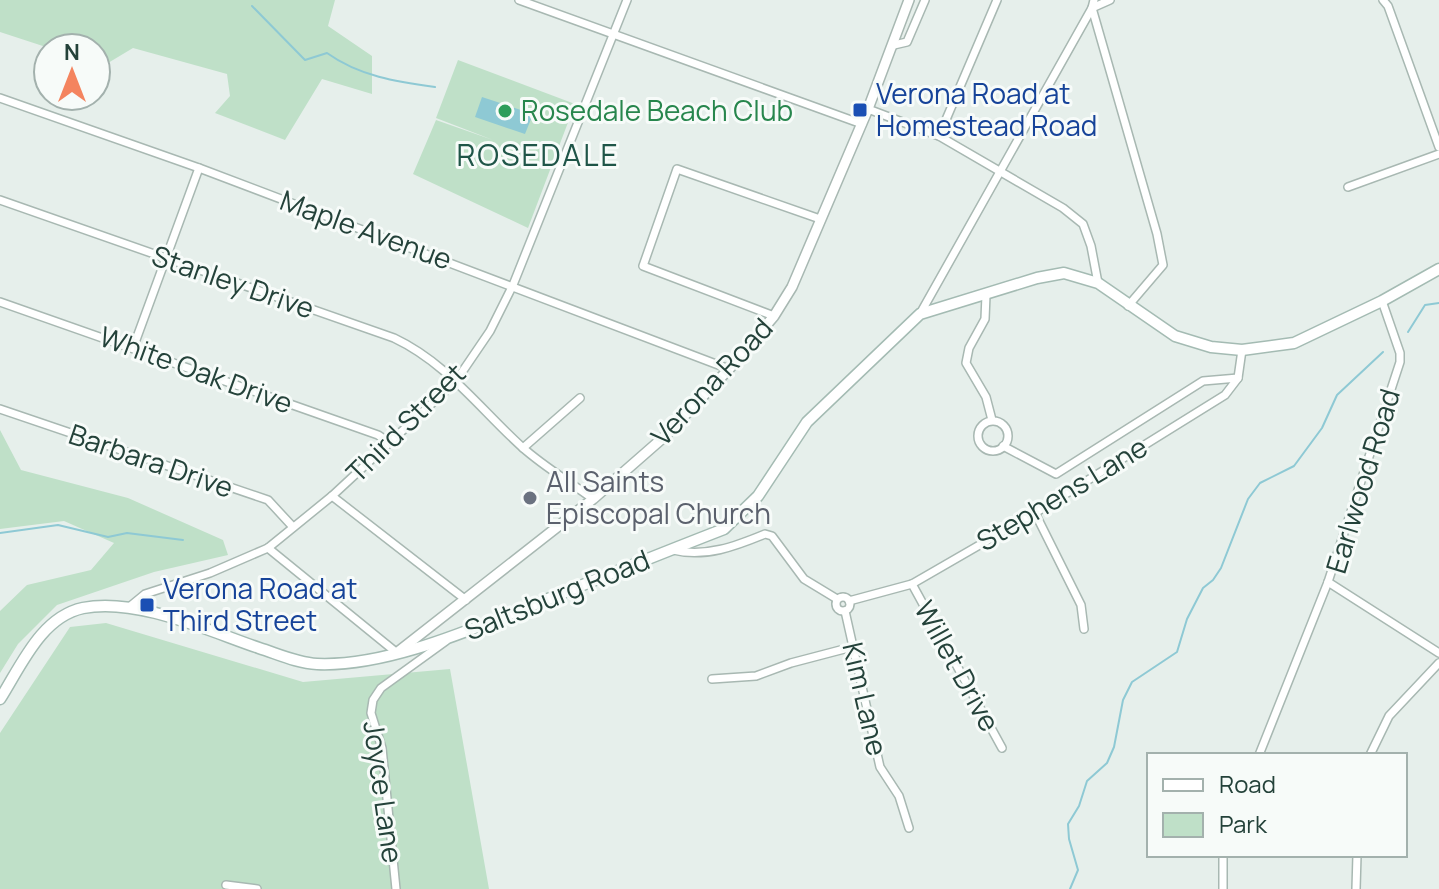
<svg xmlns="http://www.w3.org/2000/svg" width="1439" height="889" font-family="Manrope,sans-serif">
<rect width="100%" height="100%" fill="#e6efeb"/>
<g fill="#bfe0c8">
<path d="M0 0H335L328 26 372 56V94L322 79 285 140 215 113 230 96 227 74 133 48 103 66 96 63V48H49L0 32Z"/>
<path d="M458 60 575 104 528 228 413 174 436 120 493 140 436 118Z"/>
<path d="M0 430 21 470 128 498 223 540 228 555 154 572 57 605 18 644 0 673V611L27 585 91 570 114 543 64 521 0 529Z"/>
<path d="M106 623 303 682 450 669 489 889H0V733L70 627Z"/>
</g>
<path fill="#8ec9d4" d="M482 97 533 114 525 134 475 117Z"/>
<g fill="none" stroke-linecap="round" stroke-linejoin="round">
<g stroke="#8ec9d4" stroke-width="2">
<path d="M252 6 305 60 327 53C359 76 397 82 435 87"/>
<path d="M1408 332 1425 305 1439 303"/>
<path d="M0 533 58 525 108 537 127 533 183 540"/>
<path d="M1070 889 1078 870 1069 839 1068 824 1079 806 1087 781 1107 763 1114 747 1123 700 1132 682 1177 652 1187 619 1203 588 1213 580 1221 568 1248 499 1260 483 1294 466 1322 428 1337 395 1383 352"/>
</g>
<g stroke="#a8b8b2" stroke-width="10">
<g id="minor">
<path d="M519 0 862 124"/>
<path d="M1094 0 1092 8 1157 234 1163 265 1128 306"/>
<path d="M1383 0 1388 6 1439 147"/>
<path d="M894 45 907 42 925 0"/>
<path d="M0 98 199 168 729 369"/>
<path d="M868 109 939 136 1063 208 1083 224 1091 246 1098 283"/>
<path d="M939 136 997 0"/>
<path d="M1348 187 1439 154"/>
<path d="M0 200 394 338C447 363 480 409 522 447 543 466 570 482 593 499"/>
<path d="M986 295 985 319 969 348 966 363 986 397 992 420"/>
<path d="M0 302 378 435 390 443"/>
<path d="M920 314 1092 8 1110 0"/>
<path d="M774 316 643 266 677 169 820 219"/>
<path d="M133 348 199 168"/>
<path d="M0 409 268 500 293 527"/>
<circle cx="993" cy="436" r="15"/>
<path d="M1003 446 1056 474 1203 381 1238 378"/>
<path d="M523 448 580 398"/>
<path d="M332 496 466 600"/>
<path d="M1035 513 1081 605 1084 629"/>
<path d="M268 548 397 653"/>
<path d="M673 550C705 558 736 546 765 534L772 536 804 579 837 599"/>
<path d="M1328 582 1439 653"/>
<path d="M912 584 1002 748"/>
<circle cx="843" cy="604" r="7"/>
<path d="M849 601 912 584 1035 513 1225 395 1238 378 1242 350"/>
<path d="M128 608 145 594 210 573 268 548 332 496 456 381 490 331 513 285 627 0"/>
<path d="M845 611 880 767 899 796 909 828"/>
<path d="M712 679 756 676 791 663 852 647"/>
<path d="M1259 755 1328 582 1400 362V353L1382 301"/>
<path d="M1370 755 1389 716 1439 663"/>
<path d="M1223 855V889"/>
<path d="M226 885 257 889"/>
<path d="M396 889 382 748 371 713 373 700 381 688 446 641"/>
<path d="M1356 889 1357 855"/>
</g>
</g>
<g stroke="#a8b8b2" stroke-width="12">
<path id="tertiary" d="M399 651 593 499 665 436 729 369 774 316 792 287 868 109 909 0"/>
</g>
<g stroke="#a4bbb3" stroke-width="13">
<path id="secondary" d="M0 699C21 666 41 617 83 608 136 597 209 631 259 648 278 654 297 663 317 664 388 667 474 628 538 603 600 578 662 553 724 529L758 496 807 422 920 314 1037 278 1064 273 1098 283 1175 336 1211 347 1242 350 1294 343 1382 301 1439 269"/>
</g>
<use href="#minor" stroke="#fff" stroke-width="7"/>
<use href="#tertiary" stroke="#fff" stroke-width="9"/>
<use href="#secondary" stroke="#fff" stroke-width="10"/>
</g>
<g fill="#1a4fb4" stroke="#f7fbf9" stroke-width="3">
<rect x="852" y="102" width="16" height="16" rx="4"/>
<rect x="139" y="597" width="16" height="16" rx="4"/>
</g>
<circle fill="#2e9e5b" stroke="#f7fbf9" stroke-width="3" cx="505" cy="111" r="8"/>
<circle fill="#6b7280" stroke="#f7fbf9" stroke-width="3" cx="530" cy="498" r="8"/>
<g text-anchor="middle" stroke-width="6" stroke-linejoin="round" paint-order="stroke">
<g font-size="28" fill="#164399" stroke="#f7fbf9" text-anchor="start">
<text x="876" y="104">Verona Road at<tspan x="876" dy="32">Homestead Road</tspan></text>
<text x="163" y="599">Verona Road at<tspan x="163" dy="32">Third Street</tspan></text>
</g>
<g font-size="28" fill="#27864d" stroke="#f7fbf9" text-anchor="start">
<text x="521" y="121">Rosedale Beach Club</text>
</g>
<g font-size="28" fill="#24423a" stroke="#f7fbf9">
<text transform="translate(366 230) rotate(20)" y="10">Maple Avenue</text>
<text transform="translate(233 282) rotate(19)" y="10">Stanley Drive</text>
<text transform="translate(196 370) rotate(20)" y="10">White Oak Drive</text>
<text transform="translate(712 382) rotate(-47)" y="10">Verona Road</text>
<text transform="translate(406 423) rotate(-45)" y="10">Third Street</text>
<text transform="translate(151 461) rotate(19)" y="10">Barbara Drive</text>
<text transform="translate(1363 481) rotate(-73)" y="10">Earlwood Road</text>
<text transform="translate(1062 494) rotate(-31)" y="10">Stephens Lane</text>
<text transform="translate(557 595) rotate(-22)" y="10">Saltsburg Road</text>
<text transform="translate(957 666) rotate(61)" y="10">Willet Drive</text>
<text transform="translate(865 699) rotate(77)" y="10">Kim Lane</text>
<text transform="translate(383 792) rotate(82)" y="10">Joyce Lane</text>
</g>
<g font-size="28" fill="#5b616d" stroke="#f7fbf9" text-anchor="start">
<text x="546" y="492">All Saints<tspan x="546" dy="32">Episcopal Church</tspan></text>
</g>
<g font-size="30" letter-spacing="2" fill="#1f5548" stroke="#f7fbf9">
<text x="538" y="166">ROSEDALE</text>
</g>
</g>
<rect x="1147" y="753" width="260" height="104" fill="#f7fbf9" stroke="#a3b1ad" stroke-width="2"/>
<rect x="1163" y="779" width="40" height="12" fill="#ffffff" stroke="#a3b1ad" stroke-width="2"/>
<text x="1219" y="793" font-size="24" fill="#24423a">Road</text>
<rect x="1163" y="813" width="40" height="24" fill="#bfe0c8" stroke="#a3b1ad" stroke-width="2"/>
<text x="1219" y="833" font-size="24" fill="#24423a">Park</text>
<g transform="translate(72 72)"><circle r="38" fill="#f7fbf9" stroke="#a3b1ad" stroke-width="2"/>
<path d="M0-6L14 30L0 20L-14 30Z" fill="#f4845f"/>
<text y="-12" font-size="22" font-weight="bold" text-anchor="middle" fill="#24423a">N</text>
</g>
</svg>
